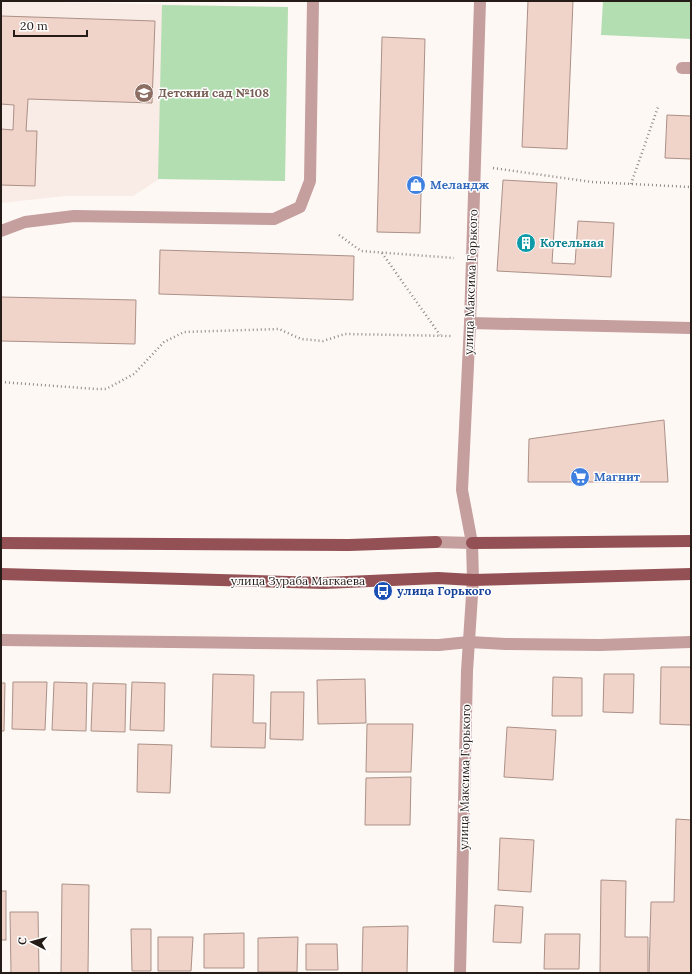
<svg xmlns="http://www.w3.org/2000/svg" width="692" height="974" font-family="Lora,serif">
<rect width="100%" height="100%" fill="#fef8f5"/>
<path fill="#f9ebe5" d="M1 1 288 7 285 181 159 179 133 196H65L1 203Z"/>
<g fill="#b3deb2">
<path d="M603 1H691V39L601 35Z"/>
<path d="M162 5 288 7 285 181 158 179Z"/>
</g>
<g fill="#f0d3c9" stroke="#ab9187">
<path d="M528 1H573L567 149 522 147Z"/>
<path d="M1 16 155 21 152 103 28 99 26 131H37L35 186 1 185V129L13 130 14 105 1 104Z"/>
<path d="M382 37 425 39 420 233 377 232Z"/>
<path d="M667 115 691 116V159L665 158Z"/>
<path d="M503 180 557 183 552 263 575 264 578 221 614 223 611 277 497 271Z"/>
<path d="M160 250 354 256 353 300 159 294Z"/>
<path d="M1 297 136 300 135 344 1 341Z"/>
<path d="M664 420 668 482H528L529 439Z"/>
<path d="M661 667H691V725L660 724Z"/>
<path d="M213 674 254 675 253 723H266L265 748 211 747Z"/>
<path d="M604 674H634L633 713 603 712Z"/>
<path d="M553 677 582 678V716H552Z"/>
<path d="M365 679 366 723 318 724 317 680Z"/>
<path d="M13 682H47L45 730 12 729Z"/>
<path d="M54 682 87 683 86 731 52 730Z"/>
<path d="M132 682 165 683 164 731 130 730Z"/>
<path d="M1 683H5L4 731H1Z"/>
<path d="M93 683 126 684 125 732 91 731Z"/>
<path d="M271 692H304L303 740 270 739Z"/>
<path d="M367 724H413L411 772H366Z"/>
<path d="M507 727 556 730 553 780 504 777Z"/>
<path d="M138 744 172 745 170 793 137 792Z"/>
<path d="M411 777 410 825H365L366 778Z"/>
<path d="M676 819 691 820V973H649L651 902H674Z"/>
<path d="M500 838 534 840 531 892 498 890Z"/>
<path d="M601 880 626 881 625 937H648V973H600Z"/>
<path d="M62 884 89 885 88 973H61Z"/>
<rect x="1" y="891" width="5" height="49"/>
<path d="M495 905 523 907 521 943 493 942Z"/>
<path d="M10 912H38L39 973H11Z"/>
<path d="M408 926 407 973H362L363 927Z"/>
<path d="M131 929H151V971H132Z"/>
<path d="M244 933V968H204V934Z"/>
<path d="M545 934H580L579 969H544Z"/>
<path d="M158 937H193L191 971H158Z"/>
<path d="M298 937 297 972H258V938Z"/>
<path d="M306 944H337L338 970H306Z"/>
</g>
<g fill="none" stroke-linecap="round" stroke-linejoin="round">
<g stroke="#908885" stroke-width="2.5" stroke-dasharray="1 3" stroke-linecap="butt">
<path d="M493 168 592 182 691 187"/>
<path d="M631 184 658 107"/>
<path d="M339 235 361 251 454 258"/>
<path d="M382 253 440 335"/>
<path d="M1 382 96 389H106L134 374 164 342 184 332 279 329 301 339 323 341 345 334 452 336"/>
</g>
<g stroke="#c59e9e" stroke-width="12">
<path d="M682 68H691"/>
<path d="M1 231 25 222 74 216 274 219 300 207 310 181 313 1"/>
<path d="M470 323 691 328"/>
<path d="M436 542 472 543"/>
<path d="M1 640 439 645 469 642 506 644 600 645 691 642"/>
<path d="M460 973 467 671 473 580 472 543 462 490 470 323 480 1"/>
</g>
<g stroke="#935155" stroke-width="12">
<path d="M1 543 349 545 436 542"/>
<path d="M472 543 691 541"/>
<path d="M1 574 324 583 438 578 473 580 691 574"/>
</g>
</g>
<defs>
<g id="school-disc" transform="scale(1)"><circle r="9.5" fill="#8d6e63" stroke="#fff"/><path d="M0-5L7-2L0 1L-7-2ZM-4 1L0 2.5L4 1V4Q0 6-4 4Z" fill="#fff"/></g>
<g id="shop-disc" transform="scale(1)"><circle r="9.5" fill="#3f7fe0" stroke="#fff"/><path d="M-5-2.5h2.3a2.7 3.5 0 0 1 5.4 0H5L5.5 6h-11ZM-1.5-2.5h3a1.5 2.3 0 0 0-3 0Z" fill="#fff"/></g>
<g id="building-disc" transform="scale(1)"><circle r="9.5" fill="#0f9aa8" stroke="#fff"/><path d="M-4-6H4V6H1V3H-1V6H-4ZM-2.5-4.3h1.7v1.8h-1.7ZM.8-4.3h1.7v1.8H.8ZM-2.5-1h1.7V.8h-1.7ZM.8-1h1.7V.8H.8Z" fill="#fff"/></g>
<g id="supermarket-disc" transform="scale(1)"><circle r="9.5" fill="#3f7fe0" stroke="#fff"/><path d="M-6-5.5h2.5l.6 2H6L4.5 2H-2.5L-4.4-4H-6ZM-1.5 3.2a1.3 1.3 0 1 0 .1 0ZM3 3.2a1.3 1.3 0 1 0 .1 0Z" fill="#fff"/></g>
<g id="bus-disc" transform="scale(1)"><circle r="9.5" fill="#1a4fb4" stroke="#fff"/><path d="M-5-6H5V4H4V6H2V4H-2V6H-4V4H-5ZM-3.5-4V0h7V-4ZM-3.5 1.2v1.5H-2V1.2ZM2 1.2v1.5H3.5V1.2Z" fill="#fff"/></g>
</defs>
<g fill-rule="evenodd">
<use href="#school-disc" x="144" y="93"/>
<use href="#shop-disc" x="416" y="185"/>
<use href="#building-disc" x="526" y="243"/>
<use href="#supermarket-disc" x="580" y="477"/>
<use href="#bus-disc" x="383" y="591"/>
</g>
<g text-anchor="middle" stroke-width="3" stroke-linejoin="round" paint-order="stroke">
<g font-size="12" font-weight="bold" fill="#785e54" stroke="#fff" text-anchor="start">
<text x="158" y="97">Детский сад №108</text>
</g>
<g font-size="12" font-weight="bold" fill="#366cbe" stroke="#fff" text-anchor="start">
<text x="430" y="189">Меландж</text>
<text x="594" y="481">Магнит</text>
</g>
<g font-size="12" font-weight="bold" fill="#0d838f" stroke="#fff" text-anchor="start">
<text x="540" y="247">Котельная</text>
</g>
<g font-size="12" fill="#251b17" stroke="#fff">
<text transform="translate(471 282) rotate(-88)" y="4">улица Максима Горького</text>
<text x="298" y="585">улица Зураба Магкаева</text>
<text transform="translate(465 777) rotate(-89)" y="4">улица Максима Горького</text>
</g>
<g font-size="12" font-weight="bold" fill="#164399" stroke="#fff" text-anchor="start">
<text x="397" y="595">улица Горького</text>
</g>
</g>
<rect width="692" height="974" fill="none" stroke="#251b17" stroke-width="4"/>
<g transform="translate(32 942) rotate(276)" stroke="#ffffff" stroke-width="3" paint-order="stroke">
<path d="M0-3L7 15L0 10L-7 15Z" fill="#251b17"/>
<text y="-6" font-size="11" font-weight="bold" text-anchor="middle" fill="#251b17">С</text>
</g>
<path d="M14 30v6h73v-6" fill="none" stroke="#251b17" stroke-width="2"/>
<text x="20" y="30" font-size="12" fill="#251b17" stroke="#ffffff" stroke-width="3" paint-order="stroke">20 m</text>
</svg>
